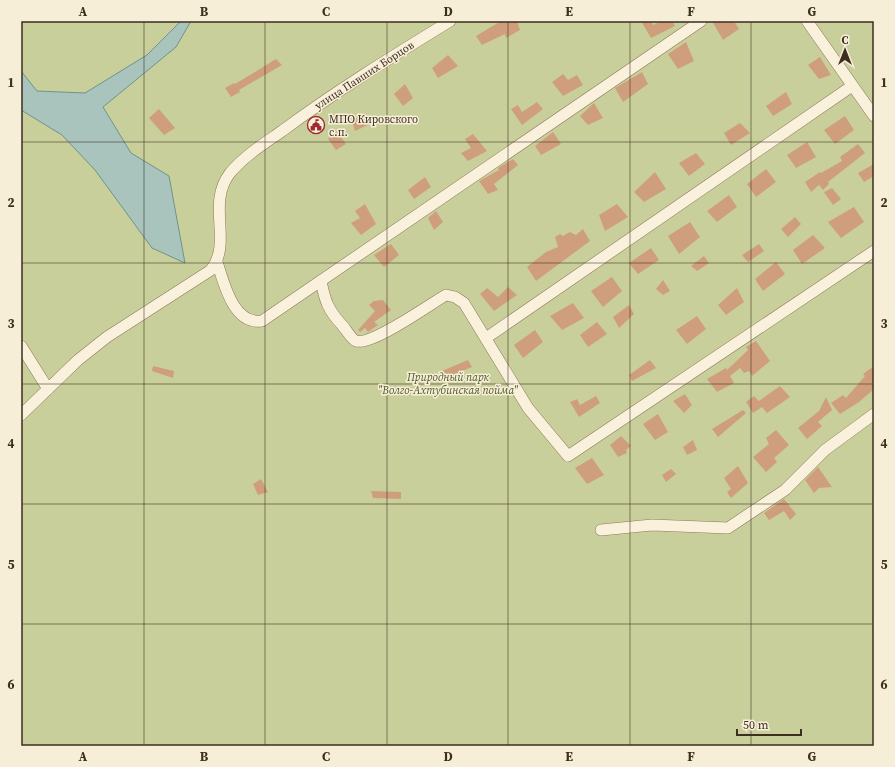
<svg xmlns="http://www.w3.org/2000/svg" width="895" height="767" font-family="'Source Serif 4',serif">
<rect width="100%" height="100%" fill="#f0e4c8"/>
<rect fill="#c9cf9b" x="21" y="21" width="853" height="725"/>
<path fill="#a9c4bc" stroke="#6f938a" d="M181 21H191L176 47 103 107 131 153 169 176 185 263 152 248 95 170 62 135 21 110V71L37 91 85 93 147 55Z"/>
<g fill="#cf9f7d">
<path d="M501 21H517L520 30 506 38 505 34 482 45 476 36Z"/>
<path d="M641 21H651L653 25 661 21H672L675 26 651 38Z"/>
<path d="M712 21H734L739 29 723 40Z"/>
<path d="M686 42 694 61 678 69 668 54Z"/>
<path d="M448 55 458 66 438 78 432 68Z"/>
<path d="M820 57 831 75 819 79 808 65Z"/>
<path d="M276 59 282 65 239 90 240 92 231 97 225 88 234 83 235 84Z"/>
<path d="M642 72 648 84 623 102 615 88Z"/>
<path d="M563 74 568 80 577 75 583 85 563 96 552 82Z"/>
<path d="M405 84 413 98 403 106 394 94Z"/>
<path d="M786 92 792 104 773 116 766 106Z"/>
<path d="M537 102 543 109 522 125 511 109 518 105 522 112Z"/>
<path d="M594 103 603 118 588 125 580 116Z"/>
<path d="M159 109 175 128 164 135 149 118Z"/>
<path d="M364 113 370 124 355 131 352 121Z"/>
<path d="M845 116 854 130 835 144 824 130Z"/>
<path d="M740 123 750 133 731 145 724 133Z"/>
<path d="M337 131 346 144 336 150 328 139Z"/>
<path d="M553 132 561 144 541 155 535 146Z"/>
<path d="M473 134 487 151 468 161 461 153 471 148 465 139Z"/>
<path d="M807 142 816 157 796 168 787 155Z"/>
<path d="M858 144 865 153 828 182 829 184 823 190 819 185 811 192 805 182 820 172 821 173 842 161 840 157Z"/>
<path d="M696 153 705 164 689 176 679 163Z"/>
<path d="M513 159 518 165 494 184 498 190 488 194 479 181 499 170 498 168Z"/>
<path d="M874 164V176L864 182 858 173Z"/>
<path d="M766 169 776 182 756 197 747 184Z"/>
<path d="M655 172 666 189 644 202 634 192Z"/>
<path d="M425 177 431 187 414 199 408 190Z"/>
<path d="M832 188 841 199 833 205 824 192Z"/>
<path d="M729 195 737 207 717 222 707 211Z"/>
<path d="M365 204 376 224 361 235 351 223 360 218 355 211Z"/>
<path d="M617 204 628 217 605 231 599 215Z"/>
<path d="M854 207 864 222 841 238 828 222Z"/>
<path d="M436 211 443 222 434 230 428 218Z"/>
<path d="M795 217 801 224 788 237 781 229Z"/>
<path d="M690 222 700 237 679 254 668 236Z"/>
<path d="M583 229 590 241 536 281 527 267 546 252 558 247 555 237 560 234 563 236 570 232 576 235Z"/>
<path d="M813 235 825 248 802 264 793 250Z"/>
<path d="M391 244 399 255 384 267 374 255Z"/>
<path d="M759 244 764 251 748 262 742 255Z"/>
<path d="M651 248 659 260 638 274 629 263Z"/>
<path d="M704 256 709 263 697 271 691 266Z"/>
<path d="M776 262 785 274 763 291 755 279Z"/>
<path d="M612 277 622 291 603 307 591 291Z"/>
<path d="M663 280 670 291 663 295 656 289Z"/>
<path d="M508 287 517 295 494 311 480 294 487 288 498 297Z"/>
<path d="M737 288 744 302 726 315 718 305Z"/>
<path d="M383 300 391 310 374 322 378 325 368 332 365 328 360 332 358 330 375 311 369 305 374 301Z"/>
<path d="M573 303 584 318 562 330 550 316Z"/>
<path d="M629 305 634 314 619 328 613 317Z"/>
<path d="M697 316 706 329 687 344 676 330Z"/>
<path d="M597 322 607 334 588 347 580 335Z"/>
<path d="M535 330 543 342 523 358 514 345Z"/>
<path d="M756 341 770 361 752 376 749 371 744 373 740 368 730 376 734 383 717 392 707 379 726 368 727 370 748 350 746 347Z"/>
<path d="M468 360 472 367 445 378 442 371Z"/>
<path d="M650 360 656 368 632 381 629 375Z"/>
<path d="M153 366 174 371 173 378 152 371Z"/>
<path d="M874 366V389L859 402 840 414 831 403 843 395 846 398 865 376 863 374Z"/>
<path d="M780 386 790 397 767 413 762 407 753 413 746 402 754 396 759 401Z"/>
<path d="M685 394 692 405 684 413 673 401Z"/>
<path d="M596 396 600 403 579 417 570 402 577 399 580 405Z"/>
<path d="M826 397 832 410 818 422 822 426 807 439 798 428 819 411Z"/>
<path d="M743 410 746 413 718 437 712 429Z"/>
<path d="M658 414 668 432 655 440 643 424Z"/>
<path d="M776 430 789 445 774 458 777 462 766 472 753 457 769 444 766 438Z"/>
<path d="M621 436 631 446 626 450 627 453 618 457 610 445Z"/>
<path d="M693 440 697 450 687 455 683 447Z"/>
<path d="M592 458 604 475 587 484 575 468Z"/>
<path d="M738 466 748 483 731 498 727 492 731 489 724 478Z"/>
<path d="M818 467 832 487 819 488 814 493 805 480Z"/>
<path d="M671 469 676 474 666 482 662 475Z"/>
<path d="M261 479 268 492 258 495 253 484Z"/>
<path d="M371 491 401 492V499L373 498Z"/>
<path d="M784 499 796 514 790 520 784 511 769 520 764 513Z"/>
</g>
<g fill="none" stroke-linecap="round" stroke-linejoin="round">
<g stroke="#8d765c" stroke-width="12">
<g id="minor">
<path d="M807 21 874 116"/>
<path d="M217 262C224 283 233 325 262 321L701 21"/>
<path d="M321 281C325 301 328 310 342 325 346 329 351 339 356 341 372 346 430 304 446 295L455 297 464 303 528 408 568 456 874 251"/>
<path d="M486 338 852 86"/>
<path d="M21 346 48 389"/>
<path d="M21 415 78 360 107 337 211 270C233 242 206 204 230 173 244 156 265 143 282 131 336 91 393 56 450 21"/>
<path d="M601 530 652 525 728 528 785 490 825 450 874 414"/>
</g>
</g>
<use href="#minor" stroke="#faf1dc" stroke-width="11"/>
</g>
<path fill="none" stroke="#3d2e20" stroke-width="1" stroke-opacity="0.55" d="M144 21V746M265 21V746M387 21V746M508 21V746M630 21V746M751 21V746M21 142H874M21 263H874M21 384H874M21 504H874M21 624H874"/>
<defs>
<g id="civic-ring" transform="scale(0.9)"><circle r="9.5" fill="#f7eed8" stroke="#9e2a2b" stroke-width="1.5"/><path d="M-.6-6.5H3V-4.5H.6V-3L4-1V1h2V6H-6V1h2V-1L-.6-3ZM-1.2 2.5V6h2.4V2.5Z" fill="#9e2a2b"/></g>
</defs>
<g fill-rule="evenodd">
<use href="#civic-ring" x="316" y="125"/>
</g>
<g text-anchor="middle" stroke-width="3" stroke-linejoin="round" paint-order="stroke">
<g font-size="11" fill="#3d2e20" stroke="#f7eed8">
<text transform="translate(364 75) rotate(-33)" y="4">улица Павших Борцов</text>
</g>
<g font-size="11" fill="#3d2e20" stroke="#f7eed8" text-anchor="start">
<text x="329" y="123">МПО Кировского<tspan x="329" dy="13">с.п.</tspan></text>
</g>
<g font-size="11" font-style="italic" fill="#4d5a26" stroke="#f7eed8">
<text x="448" y="381">Природный парк<tspan x="448" dy="13">"Волго-Ахтубинская пойма"</tspan></text>
</g>
</g>
<rect width="895" height="767" fill="none" stroke="#f7eed8" stroke-width="44"/>
<g transform="translate(845 50)" stroke="#f7eed8" stroke-width="3" paint-order="stroke">
<path d="M0-3L7 15L0 10L-7 15Z" fill="#3d2e20"/>
<text y="-6" font-size="11" font-weight="bold" text-anchor="middle" fill="#3d2e20">С</text>
</g>
<path d="M737 729v6h64v-6" fill="none" stroke="#3d2e20" stroke-width="2"/>
<text x="743" y="729" font-size="12" fill="#3d2e20" stroke="#f7eed8" stroke-width="3" paint-order="stroke">50 m</text>
<rect x="22" y="22" width="851" height="723" fill="none" stroke="#3d2e20" stroke-width="1.5"/>
<g font-size="13" text-anchor="middle" font-weight="bold" fill="#3d2e20">
<text x="83" y="16">A</text>
<text x="204" y="16">B</text>
<text x="326" y="16">C</text>
<text x="448" y="16">D</text>
<text x="569" y="16">E</text>
<text x="691" y="16">F</text>
<text x="812" y="16">G</text>
<text x="11" y="87">1</text>
<text x="884" y="87">1</text>
<text x="11" y="207">2</text>
<text x="884" y="207">2</text>
<text x="11" y="328">3</text>
<text x="884" y="328">3</text>
<text x="11" y="448">4</text>
<text x="884" y="448">4</text>
<text x="11" y="569">5</text>
<text x="884" y="569">5</text>
<text x="11" y="689">6</text>
<text x="884" y="689">6</text>
<text x="83" y="761">A</text>
<text x="204" y="761">B</text>
<text x="326" y="761">C</text>
<text x="448" y="761">D</text>
<text x="569" y="761">E</text>
<text x="691" y="761">F</text>
<text x="812" y="761">G</text>
</g>
</svg>
